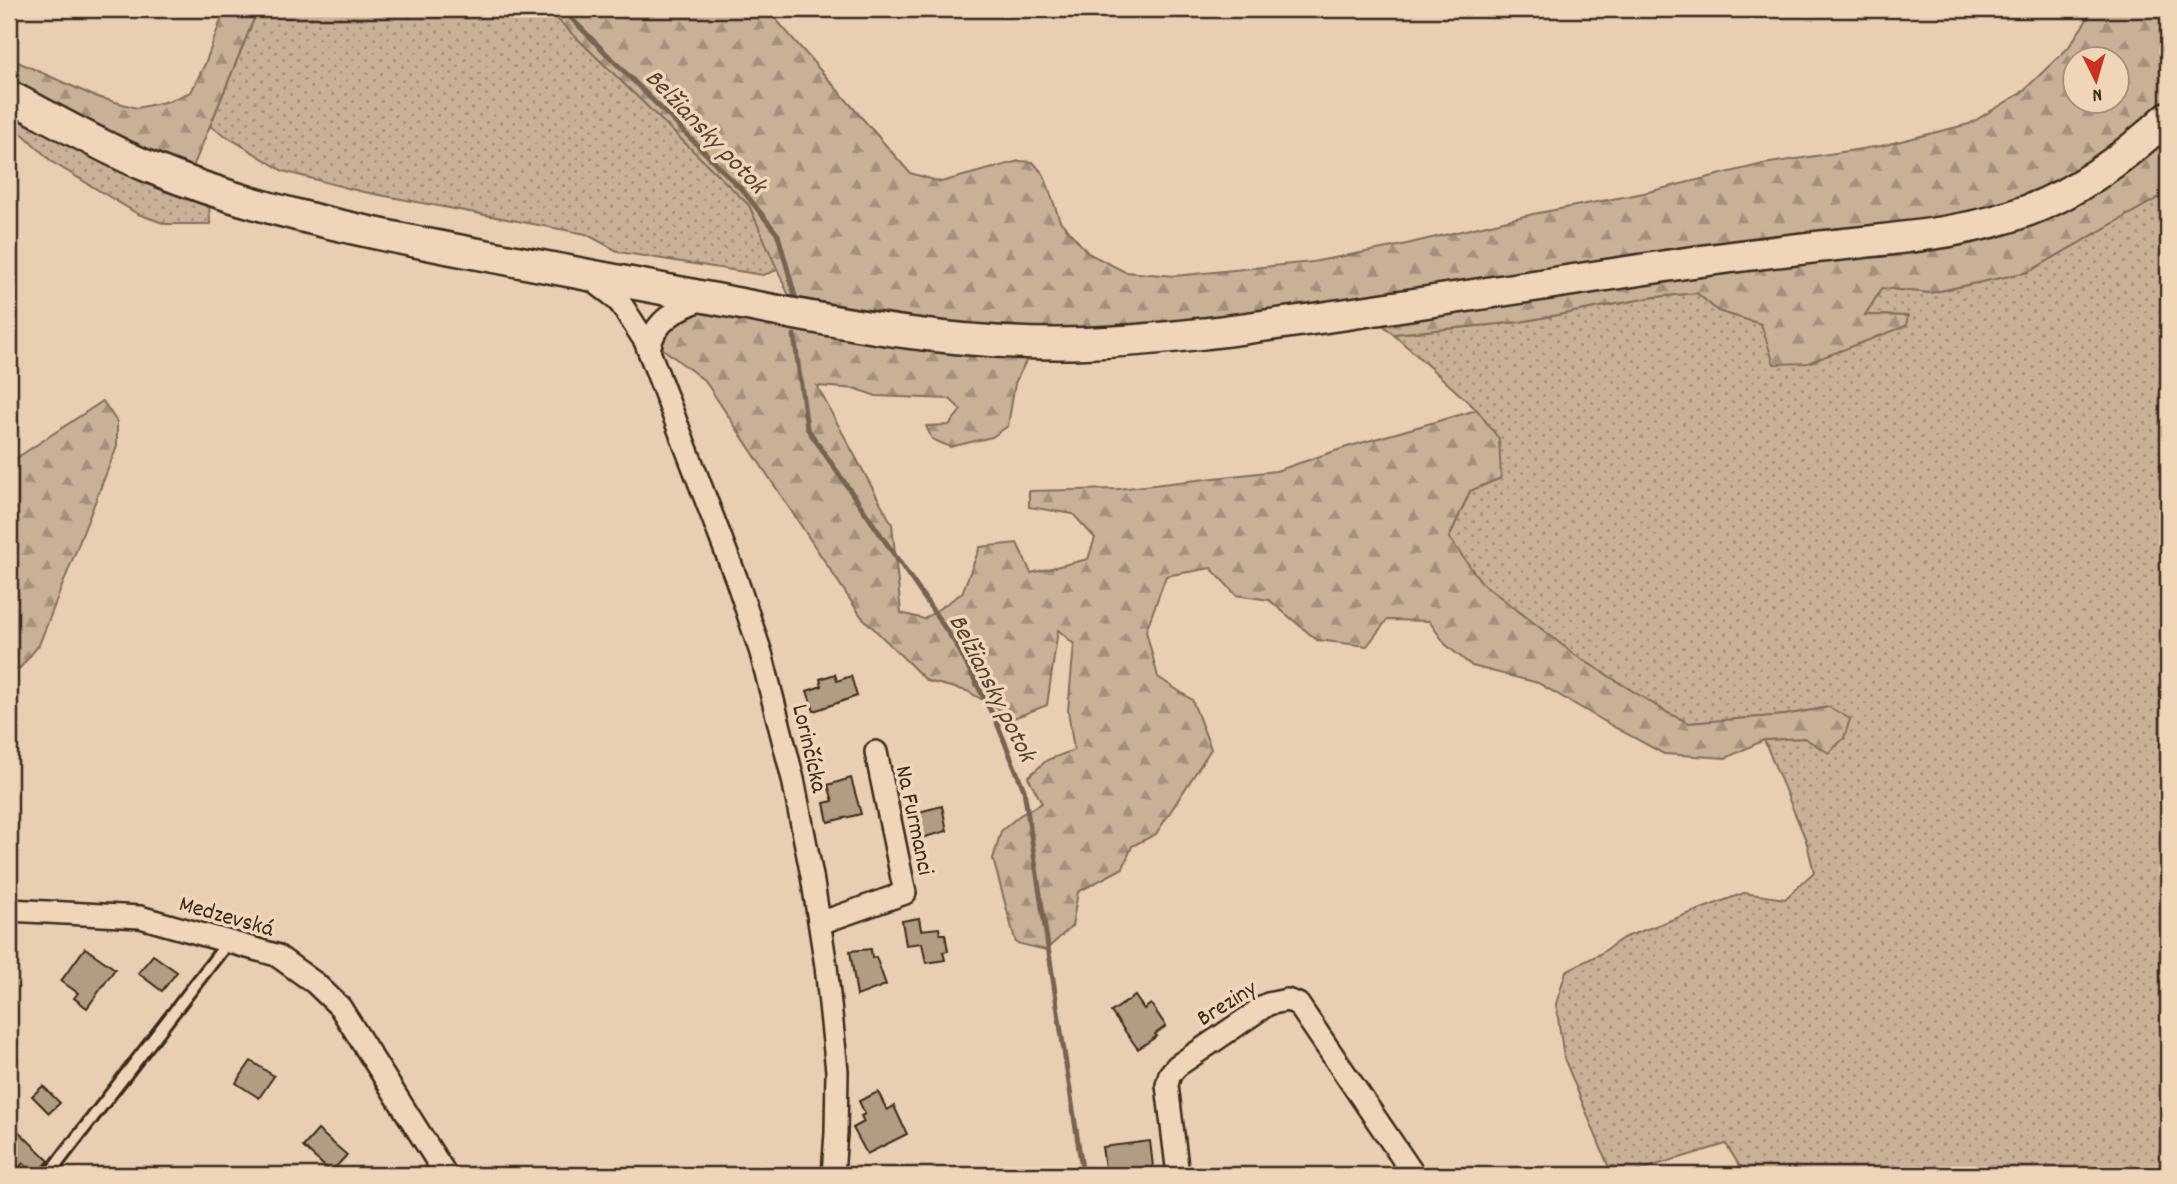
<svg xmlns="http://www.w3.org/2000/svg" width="2177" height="1184" font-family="Dekko,sans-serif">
<defs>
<pattern id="grass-dots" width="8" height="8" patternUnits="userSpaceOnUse" patternTransform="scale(1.75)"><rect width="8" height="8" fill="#c9b197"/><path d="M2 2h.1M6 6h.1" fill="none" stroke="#a4907b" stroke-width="1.8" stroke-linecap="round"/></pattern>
<pattern id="forest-firs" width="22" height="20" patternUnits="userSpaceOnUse" patternTransform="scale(1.75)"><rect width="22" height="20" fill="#c9b197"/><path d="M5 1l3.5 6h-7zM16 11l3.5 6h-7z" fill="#a4907b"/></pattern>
</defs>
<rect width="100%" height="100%" fill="#e9cfb2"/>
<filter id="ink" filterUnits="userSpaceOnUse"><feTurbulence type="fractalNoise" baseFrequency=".0143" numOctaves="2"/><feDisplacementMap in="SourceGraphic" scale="14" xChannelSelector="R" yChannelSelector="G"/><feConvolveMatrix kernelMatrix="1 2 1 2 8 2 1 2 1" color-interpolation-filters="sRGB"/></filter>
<g filter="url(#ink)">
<g fill="url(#grass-dots)" stroke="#826e5a" stroke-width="2">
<path d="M258 9H547L749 205 778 270 763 275 619 252 586 234 359 191 283 171 210 126Z"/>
<path d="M9 104 209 201 210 224H166L138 214 52 162 24 135 9 128Z"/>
<path d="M2168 192V1175H1745L1726 1144 1623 1175H1612L1564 1058 1556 1004 1566 971 1600 954 1623 938 1744 893 1785 899 1814 872 1806 840 1764 740 1804 738 1829 707 1785 715 1689 723 1668 713 1575 655 1482 583 1449 538 1470 491 1499 440 1477 410 1393 334 1520 322 1654 297 1697 293 1718 311 1761 324 1864 341 1905 326 1907 316 1865 315 1882 288 1930 293 2028 272Z"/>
</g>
<g fill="url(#forest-firs)" stroke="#826e5a" stroke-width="2" fill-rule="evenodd">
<path d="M225 9H258L193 167 90 127 9 81V58L94 96 137 108 169 101 191 92 205 64Z"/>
<path d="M547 9H767L910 173 941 182 1019 161 1033 162 1044 175 1060 221 1088 253 1125 272 1175 276 1312 262 1398 246 1533 214 1644 193 1763 164 1881 146 1969 124 2021 93 2068 48 2094 9H2168V97C2132 140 2073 177 2021 198 2004 205 1986 209 1968 214L1146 329 983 330 850 312 789 296 749 205ZM2076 60H2118V102H2076Z"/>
<path d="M2168 126V192L2028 272 1930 293 1882 288 1865 315 1908 316 1906 326 1808 363 1774 364 1761 324 1718 311 1697 293 1654 297 1520 322 1393 334 1374 317 1944 239Z"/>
<path d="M706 305 1030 353 1015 383 1008 426 992 437 950 447 932 439 926 426 949 425 961 410 950 399 876 396 857 389 817 386 892 524 901 613 924 619 962 593 980 547 1017 543 1031 573 1088 559 1095 538 1073 514 1029 507V491L1118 489 1276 471 1347 447 1477 410 1499 439 1501 478 1470 491 1449 538 1482 583 1575 655 1668 713 1689 723 1785 715 1829 707 1850 719 1844 738 1829 753 1804 738 1764 740 1726 758 1664 754 1616 728 1538 683 1472 666 1446 645 1429 621 1387 620 1367 646 1317 640 1269 600 1236 595 1211 568 1166 576 1146 631 1158 677 1192 700 1211 749 1156 834 1132 846 1123 868 1078 892 1072 926 1046 950 1016 943 993 859 1001 831 1020 815 1042 803 1028 777 1047 760 1074 750 1068 711 1074 644 1058 630 1047 705 1014 718 967 691 927 681 861 616 705 381 663 349V331Z"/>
<path d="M103 401 117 422V446L39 645 20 668 9 671V463Z"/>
</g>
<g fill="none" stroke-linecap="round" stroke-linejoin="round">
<g stroke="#776352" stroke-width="5">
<path d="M562 9 744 192 778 235 795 296"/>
<path d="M794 335 807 428 956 644 997 723 1024 790 1083 1175"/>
</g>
</g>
<g fill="#b39c84" stroke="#3b2a1e" stroke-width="2">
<path d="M835 674 837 681 851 676 857 696 814 711 807 691 822 686 820 679Z"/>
<path d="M851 778 861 814 828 822 824 803 833 801 828 785Z"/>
<path d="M942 806 947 831 921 838 915 813Z"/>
<path d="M919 918 921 930 939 928 940 934H945L948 951 943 952 945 960 926 963 922 943 906 945 902 921Z"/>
<path d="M85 948 115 969 87 1008 74 998 78 993 61 981Z"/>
<path d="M871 949 872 958 876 957 886 985 857 996 850 951Z"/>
<path d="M153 955 177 972 162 991 138 973Z"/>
<path d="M1135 996 1144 1009 1151 1004 1166 1026 1155 1034 1157 1036 1138 1049 1111 1012Z"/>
<path d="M251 1061 274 1076 259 1098 236 1083Z"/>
<path d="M43 1086 60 1103 49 1113 32 1096Z"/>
<path d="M878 1092 887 1110 894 1106 907 1134 867 1154 853 1128 864 1122 861 1116 865 1114 859 1101Z"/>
<path d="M9 1122 49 1161 35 1175 23 1163 13 1175H9Z"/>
<path d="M318 1130 347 1155 331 1172 303 1147Z"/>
<path d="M1150 1141 1154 1175H1106L1102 1147Z"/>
</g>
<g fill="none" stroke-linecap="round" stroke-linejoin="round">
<g stroke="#3b2a1e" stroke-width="16">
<path id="lane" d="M49 1174 228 942"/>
</g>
<g stroke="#3b2a1e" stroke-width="26">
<g id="street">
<path d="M591 279 611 294 621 304 645 341 736 578 761 653 793 779 812 876 826 966 837 1071 836 1133 833 1175"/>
<path d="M649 351C652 320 681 307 707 297"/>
<path d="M9 910 140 917 276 955 315 983 340 1007 446 1175"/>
<path d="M820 923 905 893 876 752"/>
<path d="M1178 1175 1167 1085 1170 1074 1177 1066 1268 1004 1287 1000 1298 1004 1414 1175"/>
</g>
</g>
<g stroke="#3b2a1e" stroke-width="35">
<path id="secondary" d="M9 96C55 120 101 147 149 167 246 207 350 229 452 249 526 263 599 277 673 291 808 316 946 348 1085 343 1171 340 1256 327 1341 315 1456 298 1571 281 1686 263 1745 255 1805 248 1864 242 1920 236 1977 230 2029 210 2081 191 2128 154 2168 117"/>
</g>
<use href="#lane" stroke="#f0d6b8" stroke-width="10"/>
<use href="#street" stroke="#f0d6b8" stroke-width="21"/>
<use href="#secondary" stroke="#f0d6b8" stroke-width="30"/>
</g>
</g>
<g text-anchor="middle" stroke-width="7" stroke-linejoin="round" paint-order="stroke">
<g font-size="24" fill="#3b2a1e" stroke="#f0d6b8">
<text transform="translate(811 748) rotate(77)" y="8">Lorinčícka</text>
<text transform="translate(916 820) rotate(78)" y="8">Na Furmanci</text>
<text transform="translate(227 915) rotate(16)" y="8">Medzevská</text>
<text transform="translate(1226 1002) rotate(-32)" y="8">Breziny</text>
</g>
<g font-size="26" font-style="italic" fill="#544234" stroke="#f0d6b8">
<text transform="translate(707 130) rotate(46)" y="9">Belžiansky potok</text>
<text transform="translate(994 687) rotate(63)" y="9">Belžiansky potok</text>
</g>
</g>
<rect width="2177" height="1184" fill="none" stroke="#f0d6b8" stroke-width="35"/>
<rect x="18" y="18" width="2142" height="1149" fill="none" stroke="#3b2a1e" stroke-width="2.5" filter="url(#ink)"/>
<g transform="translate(2096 80) rotate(175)"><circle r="33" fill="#f0d6b8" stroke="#a8917a" stroke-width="2"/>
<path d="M0-5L12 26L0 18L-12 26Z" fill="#c8321e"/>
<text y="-10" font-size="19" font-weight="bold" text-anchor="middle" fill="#3b2a1e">N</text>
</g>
</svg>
